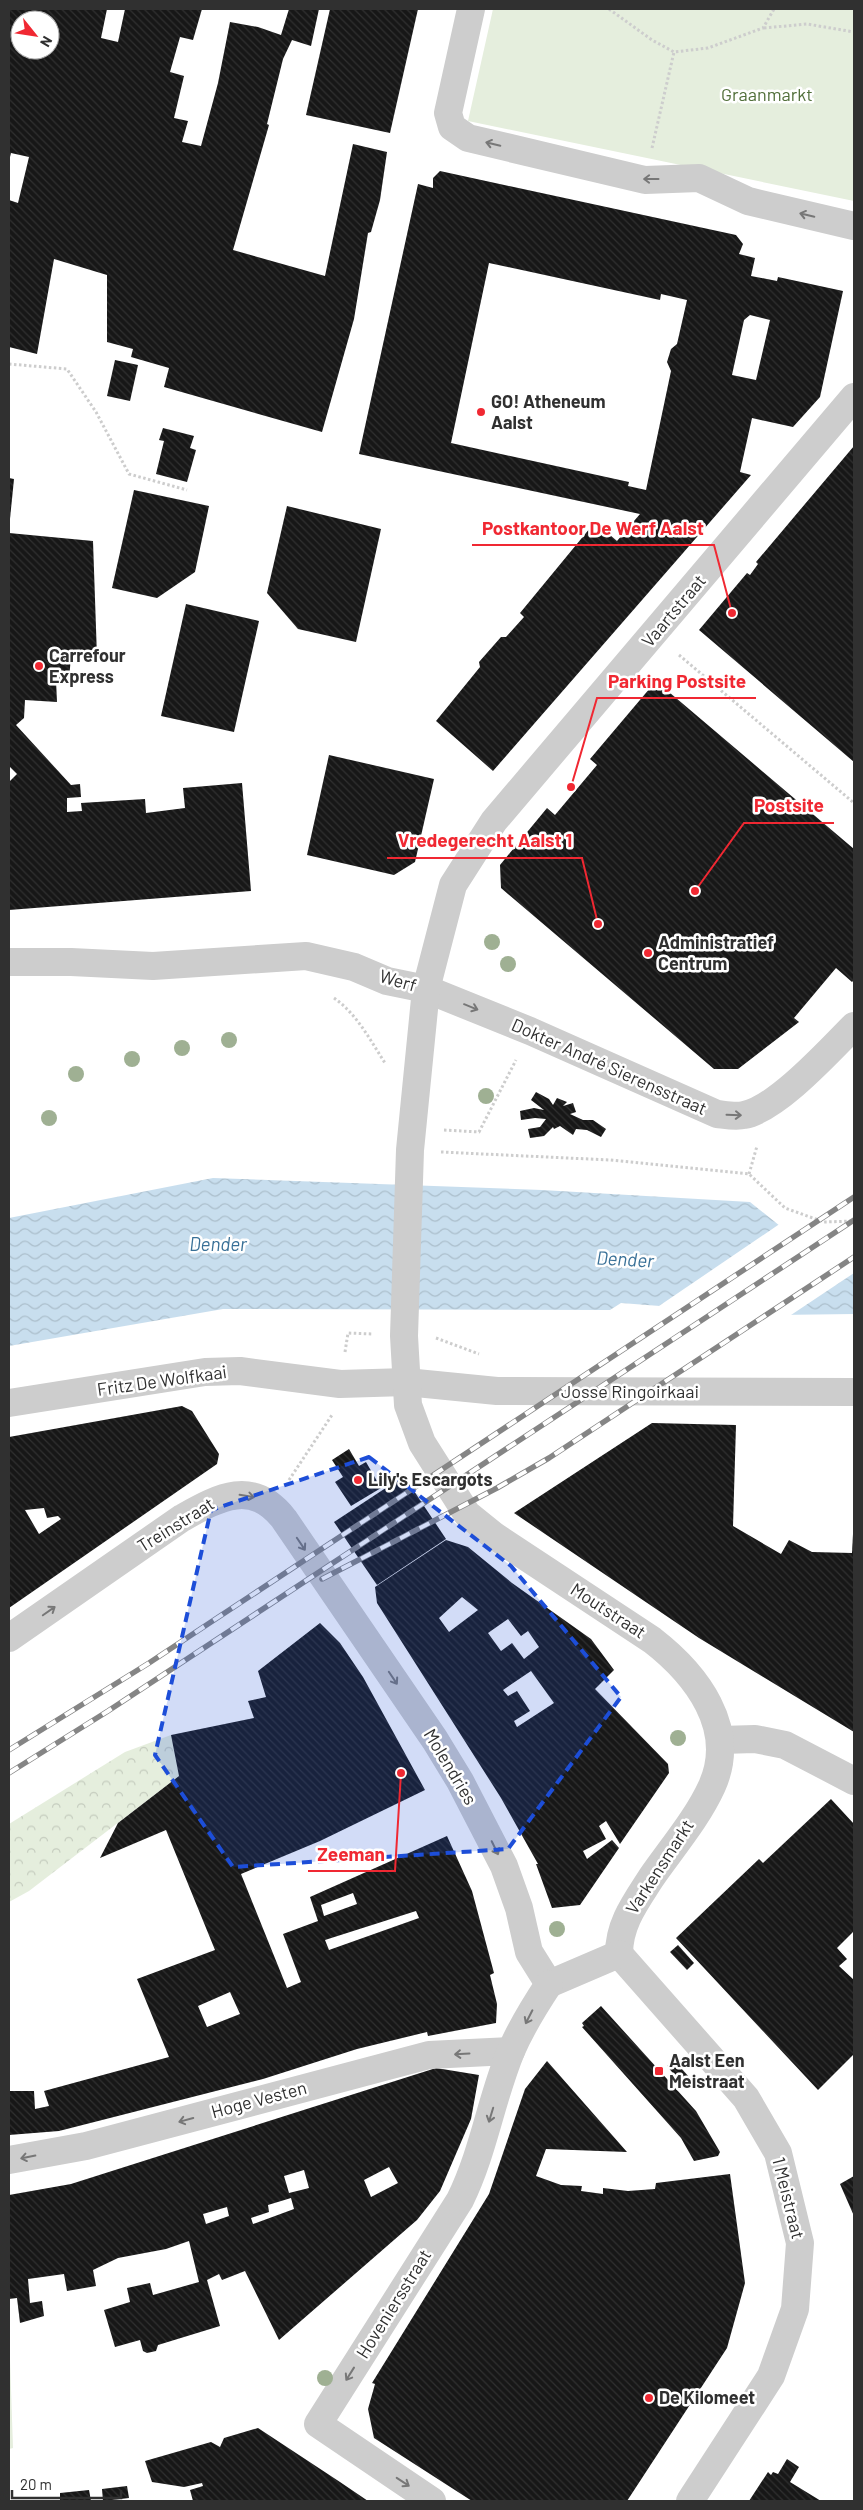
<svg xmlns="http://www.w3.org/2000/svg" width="863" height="2510" font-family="Barlow,sans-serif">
<defs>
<pattern id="forest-crowns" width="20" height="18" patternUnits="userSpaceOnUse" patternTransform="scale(1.25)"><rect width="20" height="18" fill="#e5eedd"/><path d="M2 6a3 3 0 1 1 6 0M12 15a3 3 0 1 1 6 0" fill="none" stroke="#c5ccbe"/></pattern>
<pattern id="water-waves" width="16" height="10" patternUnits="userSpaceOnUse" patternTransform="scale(1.25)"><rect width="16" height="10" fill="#c8deee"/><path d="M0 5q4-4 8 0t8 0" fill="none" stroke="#acbfcc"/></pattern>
<pattern id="building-back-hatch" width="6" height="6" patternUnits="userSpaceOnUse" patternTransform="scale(1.25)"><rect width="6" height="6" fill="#171717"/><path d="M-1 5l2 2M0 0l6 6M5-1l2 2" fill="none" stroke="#303030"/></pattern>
</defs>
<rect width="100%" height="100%" fill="#fff"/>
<path fill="url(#forest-crowns)" d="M171 1735 179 1776 29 1891 9 1902V1824L125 1752Z"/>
<g fill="#e5eedd">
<path d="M493 9H854V201L468 121Z"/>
<path d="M9 2329 13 2448 9 2449Z"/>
</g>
<path fill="url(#water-waves)" d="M213 1178 542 1190 750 1202 780 1226 854 1228V1314L776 1315 621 1303 610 1310 223 1309 9 1346V1218Z"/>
<path fill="#fff" d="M781 1223 854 1225V1273L788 1317 656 1308Z"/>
<g fill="url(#building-back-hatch)" fill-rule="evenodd">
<path d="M9 9H107L101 38 118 42 125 9H202L193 40 180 37 170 72 184 76 174 118 188 121 182 142 201 146 218 83 230 22 258 27 281 35 289 9H319L311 46 292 40 283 59 267 124 269 125 233 250 325 276 353 144 387 152 380 200 371 232 368 233 354 319 322 432 164 387 169 368 131 357 133 349 107 342V275L54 259 37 354 9 347V200L18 203 29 157 11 153 9 161ZM20 20H50V50H20Z"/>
<path d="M330 9H418L390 133 306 115Z"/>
<path d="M440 171 736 235 743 244 739 254 755 258 751 276 777 281 778 277 843 291 820 397 793 427 752 418 740 472 751 475 493 771 436 721 480 667 479 662 501 637H506L524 617 520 613 595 522 617 541 640 514 359 454 418 184 433 188V178ZM489 263 660 300 661 294 687 300 677 344 671 349 667 362 671 371 646 490 628 486 629 482 451 443ZM750 315 770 320 756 380 732 375 744 320Z"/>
<path d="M115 360 138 365 130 401 107 396Z"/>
<path d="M163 428 194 436 190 448 196 450 187 482 156 474 164 441 159 440Z"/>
<path d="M854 446V762L699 630 747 573 750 575 758 564 756 562Z"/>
<path d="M9 478 14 479 10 519H9Z"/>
<path d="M134 490 209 506 195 572 157 598 112 588Z"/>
<path d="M287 506 381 529 356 642 298 629 267 593Z"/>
<path d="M9 533 93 541 97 657 71 655 69 681 56 680 57 702 25 700 24 718 16 725 71 785 80 784 81 797 67 798V812L82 811 81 803 145 799 146 813 185 808 183 788 242 783 251 891 9 910V782L17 774 9 766Z"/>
<path d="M186 604 259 621 234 732 161 716Z"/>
<path d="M656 681 854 849V980L852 982 836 968 794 1018 799 1022 738 1069H714L501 888 500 865 547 808 555 815 597 765 590 759Z"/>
<path d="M329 755 434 779 415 862 394 875 307 855Z"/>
<path d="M536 1092 549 1099 553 1105 557 1098 567 1102 563 1106 573 1103 576 1112 570 1114 583 1120H593L606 1129 601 1137 587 1130 576 1129 573 1135 560 1126 554 1129 553 1127 544 1136 530 1138 528 1129 540 1127 546 1119 535 1118 521 1120 520 1111 534 1108 544 1110 531 1100Z"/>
<path d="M182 1406 192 1411 219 1454 217 1464 9 1608V1437ZM44 1508 47 1518 58 1516 61 1519 39 1534 25 1510Z"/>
<path d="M652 1423 736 1425 733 1526 781 1554 789 1540 812 1552 852 1553 854 1515V1732L699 1638 514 1513Z"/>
<path d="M349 1449 359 1466 366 1462 381 1488 351 1506 335 1482 343 1477 332 1460Z"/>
<path d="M404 1476 446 1539 377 1585 334 1522Z"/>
<path d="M446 1540 468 1547 512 1583 591 1639 614 1670 595 1689 668 1764 669 1773 620 1844 606 1821 599 1826 606 1839 583 1851 587 1859 612 1840 619 1848 580 1905 552 1908 536 1864H538L501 1798 377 1603 375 1587ZM462 1597 478 1610 449 1632 439 1618ZM508 1619 521 1636 528 1631 539 1647 524 1659 512 1643 501 1651 488 1633ZM531 1671 554 1703 517 1727 514 1721 530 1711 517 1691 508 1696 503 1690Z"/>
<path d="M320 1623 340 1643 363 1677 425 1790 320 1841 241 1874 287 1988 301 1982 283 1934 318 1921 310 1897 447 1836 472 1891 494 1973 490 1975 497 2004 496 2023 428 2036 427 2032 357 2049 263 2079 59 2131 9 2135V2091H34L35 2109 49 2106 44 2091 169 2057 137 1979 215 1950 166 1830 100 1858 118 1823 179 1776 171 1735 254 1718 248 1701 266 1697 258 1671ZM353 1893 357 1904 324 1916 321 1905ZM416 1911 419 1918 329 1950 325 1940ZM230 1992 240 2014 207 2027 198 2006Z"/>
<path d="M831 1799 854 1824V1931L837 1948 847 1959 839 1966 854 1980V2054L818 2090 676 1938 759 1859 763 1863Z"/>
<path d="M678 1945 694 1963 687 1970 670 1952Z"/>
<path d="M601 2006 696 2111 720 2152 718 2156 694 2161 681 2138 582 2027 584 2026 582 2023Z"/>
<path d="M674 2060 689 2077 682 2084 667 2066Z"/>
<path d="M547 2061 627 2152 546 2149 536 2176 561 2185 582 2186 581 2191 603 2194V2188L628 2191 655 2189 656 2183 730 2174 745 2283 727 2348 627 2501H472L374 2438 368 2409 375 2384 372 2383 489 2194 525 2089Z"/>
<path d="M436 2068 479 2075 471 2119 440 2191 417 2220 279 2340 245 2271 222 2280 219 2274 207 2280 220 2326 158 2345 156 2351 147 2353 143 2351 140 2340 115 2347 104 2310 130 2302 127 2288 150 2283 153 2295 199 2282 189 2241 166 2249 118 2258 93 2270 96 2286 67 2291 64 2274 28 2279 30 2303 42 2301 44 2316 20 2323 17 2298 9 2299V2195L71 2184ZM389 2167 398 2183 371 2197 364 2180ZM304 2170 309 2188 289 2193 284 2176ZM291 2198 294 2209 253 2224 251 2218 269 2212 268 2205ZM227 2207 229 2216 206 2224 203 2214Z"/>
<path d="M854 2176V2216L840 2184Z"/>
<path d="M258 2428 340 2482 368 2501H193L190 2490 203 2486 202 2483 184 2487 152 2482 145 2461 211 2442 220 2447 224 2438Z"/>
<path d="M787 2459 799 2467 790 2482 821 2501H749L768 2472 771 2475 773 2472 778 2474Z"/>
<path d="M127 2486 129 2498 103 2501 102 2489Z"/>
<path d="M89 2490 91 2501H60V2493Z"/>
</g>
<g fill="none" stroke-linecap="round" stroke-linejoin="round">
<g stroke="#cdcdcd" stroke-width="3" stroke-dasharray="2.5 2.5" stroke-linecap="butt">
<path d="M609 9 652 40 674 52 708 48 763 28 774 9"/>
<path d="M764 28 807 24 854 32"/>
<path d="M652 148 674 52"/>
<path d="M9 364 67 369 96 412 129 474 187 490"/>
<path d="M679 655 854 803"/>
<path d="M334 998C357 1014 370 1040 385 1063"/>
<path d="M444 1130 479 1132 516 1060"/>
<path d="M441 1152 610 1160 749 1174 785 1208 824 1222 854 1221"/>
<path d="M749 1174 757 1146"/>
<path d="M436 1338 479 1354"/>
<path d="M345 1352 348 1333 372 1334"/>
<path d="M289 1480 332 1415"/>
</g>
<g stroke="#cdcdcd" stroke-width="28">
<path d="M471 9 448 113 452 127 468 138 645 180 699 178 748 201 854 226"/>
<path d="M9 962H71L153 966 306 956 354 967 387 981 426 989 530 1031 717 1114C726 1115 736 1117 744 1115 777 1109 830 1050 854 1026"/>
<path d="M9 1403 205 1372 240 1371 340 1384 406 1382 497 1391 854 1392"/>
<path d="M9 1638 182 1518C218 1498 252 1478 284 1519L435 1740 460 1781 504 1866 519 1908 529 1952 549 1984"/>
<path d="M721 1740 755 1739 785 1745 854 1781"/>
<path d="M619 1954C619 1924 635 1903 651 1878 671 1849 697 1819 712 1786 738 1728 696 1674 652 1640L493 1535 467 1514 422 1443 408 1405 404 1336 410 1150 426 989 453 885 494 821 854 397"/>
<path d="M619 1954 746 2098 778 2153 800 2243 795 2309 771 2376 690 2501"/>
<path d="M549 1984 619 1954"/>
<path d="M9 2160 86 2146 429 2055 511 2051"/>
<path d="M432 2501 318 2424 460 2200C484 2151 491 2099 511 2051 521 2028 535 2005 549 1984"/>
</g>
<g stroke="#858585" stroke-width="5.5">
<g id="rail">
<path d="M322 1579 497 1488 549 1458 854 1257"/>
<path d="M9 1750 149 1663 854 1197"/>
<path d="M9 1773 108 1711 854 1220"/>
</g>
</g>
<use href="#rail" stroke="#fff" stroke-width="4" stroke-dasharray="11" stroke-linecap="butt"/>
</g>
<g fill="#9fb093">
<circle cx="492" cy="942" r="8"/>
<circle cx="508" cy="964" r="8"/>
<circle cx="229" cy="1040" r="8"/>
<circle cx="182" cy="1048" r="8"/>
<circle cx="132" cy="1059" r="8"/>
<circle cx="76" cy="1074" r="8"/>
<circle cx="486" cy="1096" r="8"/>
<circle cx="49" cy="1118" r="8"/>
<circle cx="678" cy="1738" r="8"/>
<circle cx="557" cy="1929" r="8"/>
<circle cx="325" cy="2378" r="8"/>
</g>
<defs><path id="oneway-shaft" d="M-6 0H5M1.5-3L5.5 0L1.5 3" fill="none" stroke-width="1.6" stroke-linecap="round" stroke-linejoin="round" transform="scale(1.25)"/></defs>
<g stroke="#777">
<use href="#oneway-shaft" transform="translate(493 144) rotate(-167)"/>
<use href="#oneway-shaft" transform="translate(651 179) rotate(-180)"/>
<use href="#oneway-shaft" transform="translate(807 215) rotate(-167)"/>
<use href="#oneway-shaft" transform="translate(471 1007) rotate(22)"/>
<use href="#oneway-shaft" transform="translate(734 1115) rotate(2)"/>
<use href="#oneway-shaft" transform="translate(247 1496) rotate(9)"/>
<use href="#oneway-shaft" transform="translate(301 1544) rotate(56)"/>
<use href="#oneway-shaft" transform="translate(49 1611) rotate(-35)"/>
<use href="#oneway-shaft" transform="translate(393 1678) rotate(56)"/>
<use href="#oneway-shaft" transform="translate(495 1848) rotate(64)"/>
<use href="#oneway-shaft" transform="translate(529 2017) rotate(117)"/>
<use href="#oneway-shaft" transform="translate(462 2054) rotate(177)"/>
<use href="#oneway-shaft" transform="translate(491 2115) rotate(107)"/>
<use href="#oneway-shaft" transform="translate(186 2120) rotate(165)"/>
<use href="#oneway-shaft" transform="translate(28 2157) rotate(169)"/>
<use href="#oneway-shaft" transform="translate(350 2374) rotate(122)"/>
<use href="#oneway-shaft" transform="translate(403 2482) rotate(33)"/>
</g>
<path fill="#1d4ed8" fill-opacity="0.2" stroke="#1d4ed8" stroke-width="4" stroke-dasharray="10 6" stroke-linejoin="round" d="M369 1457 511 1566 621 1697 508 1849 233 1867 155 1755 211 1510Z"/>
<g fill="#f02832" stroke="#fff" stroke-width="2">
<circle cx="481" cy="412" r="5"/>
<circle cx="39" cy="666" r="5"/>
<circle cx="648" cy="953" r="5"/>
<circle cx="358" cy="1480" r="5"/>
<rect x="654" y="2066" width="10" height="10" rx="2.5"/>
<circle cx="649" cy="2398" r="5"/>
</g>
<g text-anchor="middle" stroke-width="5" stroke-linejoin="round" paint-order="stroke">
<g font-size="18" fill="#516f3a" stroke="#fff">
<text x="767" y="101">Graanmarkt</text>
</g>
<g font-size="18" font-weight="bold" fill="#303030" stroke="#fff" text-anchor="start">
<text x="491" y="408">GO! Atheneum<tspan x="491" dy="21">Aalst</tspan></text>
<text x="49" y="662">Carrefour<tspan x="49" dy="21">Express</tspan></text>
<text x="658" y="949">Administratief<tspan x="658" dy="21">Centrum</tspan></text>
<text x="368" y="1486">Lily's Escargots</text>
<text x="669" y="2067">Aalst Een<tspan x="669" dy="21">Meistraat</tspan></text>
<text x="659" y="2404">De Kilomeet</text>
</g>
<g font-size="18" fill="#303030" stroke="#fff">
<text transform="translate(674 611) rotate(-50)" y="6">Vaartstraat</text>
<text transform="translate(398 981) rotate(16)" y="6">Werf</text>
<text transform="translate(609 1067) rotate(24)" y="6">Dokter André Sierensstraat</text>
<text transform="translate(162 1381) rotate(-8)" y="6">Fritz De Wolfkaai</text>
<text x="630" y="1398">Josse Ringoirkaai</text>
<text transform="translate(176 1525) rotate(-32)" y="6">Treinstraat</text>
<text transform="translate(608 1611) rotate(33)" y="6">Moutstraat</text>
<text transform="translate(450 1767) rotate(59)" y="6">Molendries</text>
<text transform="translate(660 1867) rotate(-57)" y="6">Varkensmarkt</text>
<text transform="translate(259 2100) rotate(-15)" y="6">Hoge Vesten</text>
<text transform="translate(788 2198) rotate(76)" y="6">1 Meistraat</text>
<text transform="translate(394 2304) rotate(-58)" y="6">Hoveniersstraat</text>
</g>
<g font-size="19" font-style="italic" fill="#387097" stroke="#fff">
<text x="218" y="1251">Dender</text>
<text transform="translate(625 1259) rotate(3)" y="7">Dender</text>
</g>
</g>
<path fill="none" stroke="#f02832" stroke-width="2" d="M732 613L714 545H472M571 787L597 698H756M695 891L744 823H834M598 924L582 858H387M401 1773L395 1871H308"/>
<g fill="#f02832" stroke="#fff" stroke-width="2">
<circle cx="732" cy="613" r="5"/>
<circle cx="571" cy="787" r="5"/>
<circle cx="695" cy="891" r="5"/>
<circle cx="598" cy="924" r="5"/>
<circle cx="401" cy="1773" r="5"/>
</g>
<g font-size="19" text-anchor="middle" font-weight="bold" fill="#f02832" stroke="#fff" stroke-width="5" stroke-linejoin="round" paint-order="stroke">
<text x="593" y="535">Postkantoor De Werf Aalst</text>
<text x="677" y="688">Parking Postsite</text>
<text x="789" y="812">Postsite</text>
<text x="485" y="847">Vredegerecht Aalst 1</text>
<text x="351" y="1861">Zeeman</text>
</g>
<rect width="863" height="2510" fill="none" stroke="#303030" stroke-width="20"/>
<g transform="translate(35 35) rotate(120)"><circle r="24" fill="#ffffff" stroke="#acacac"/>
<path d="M0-4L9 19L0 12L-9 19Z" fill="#f02832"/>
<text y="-8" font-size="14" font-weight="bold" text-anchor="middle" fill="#303030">N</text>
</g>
<path d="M12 2490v8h109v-8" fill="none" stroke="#303030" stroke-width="2.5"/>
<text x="20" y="2490" font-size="15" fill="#303030" stroke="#ffffff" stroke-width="4" paint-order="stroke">20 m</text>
</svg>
